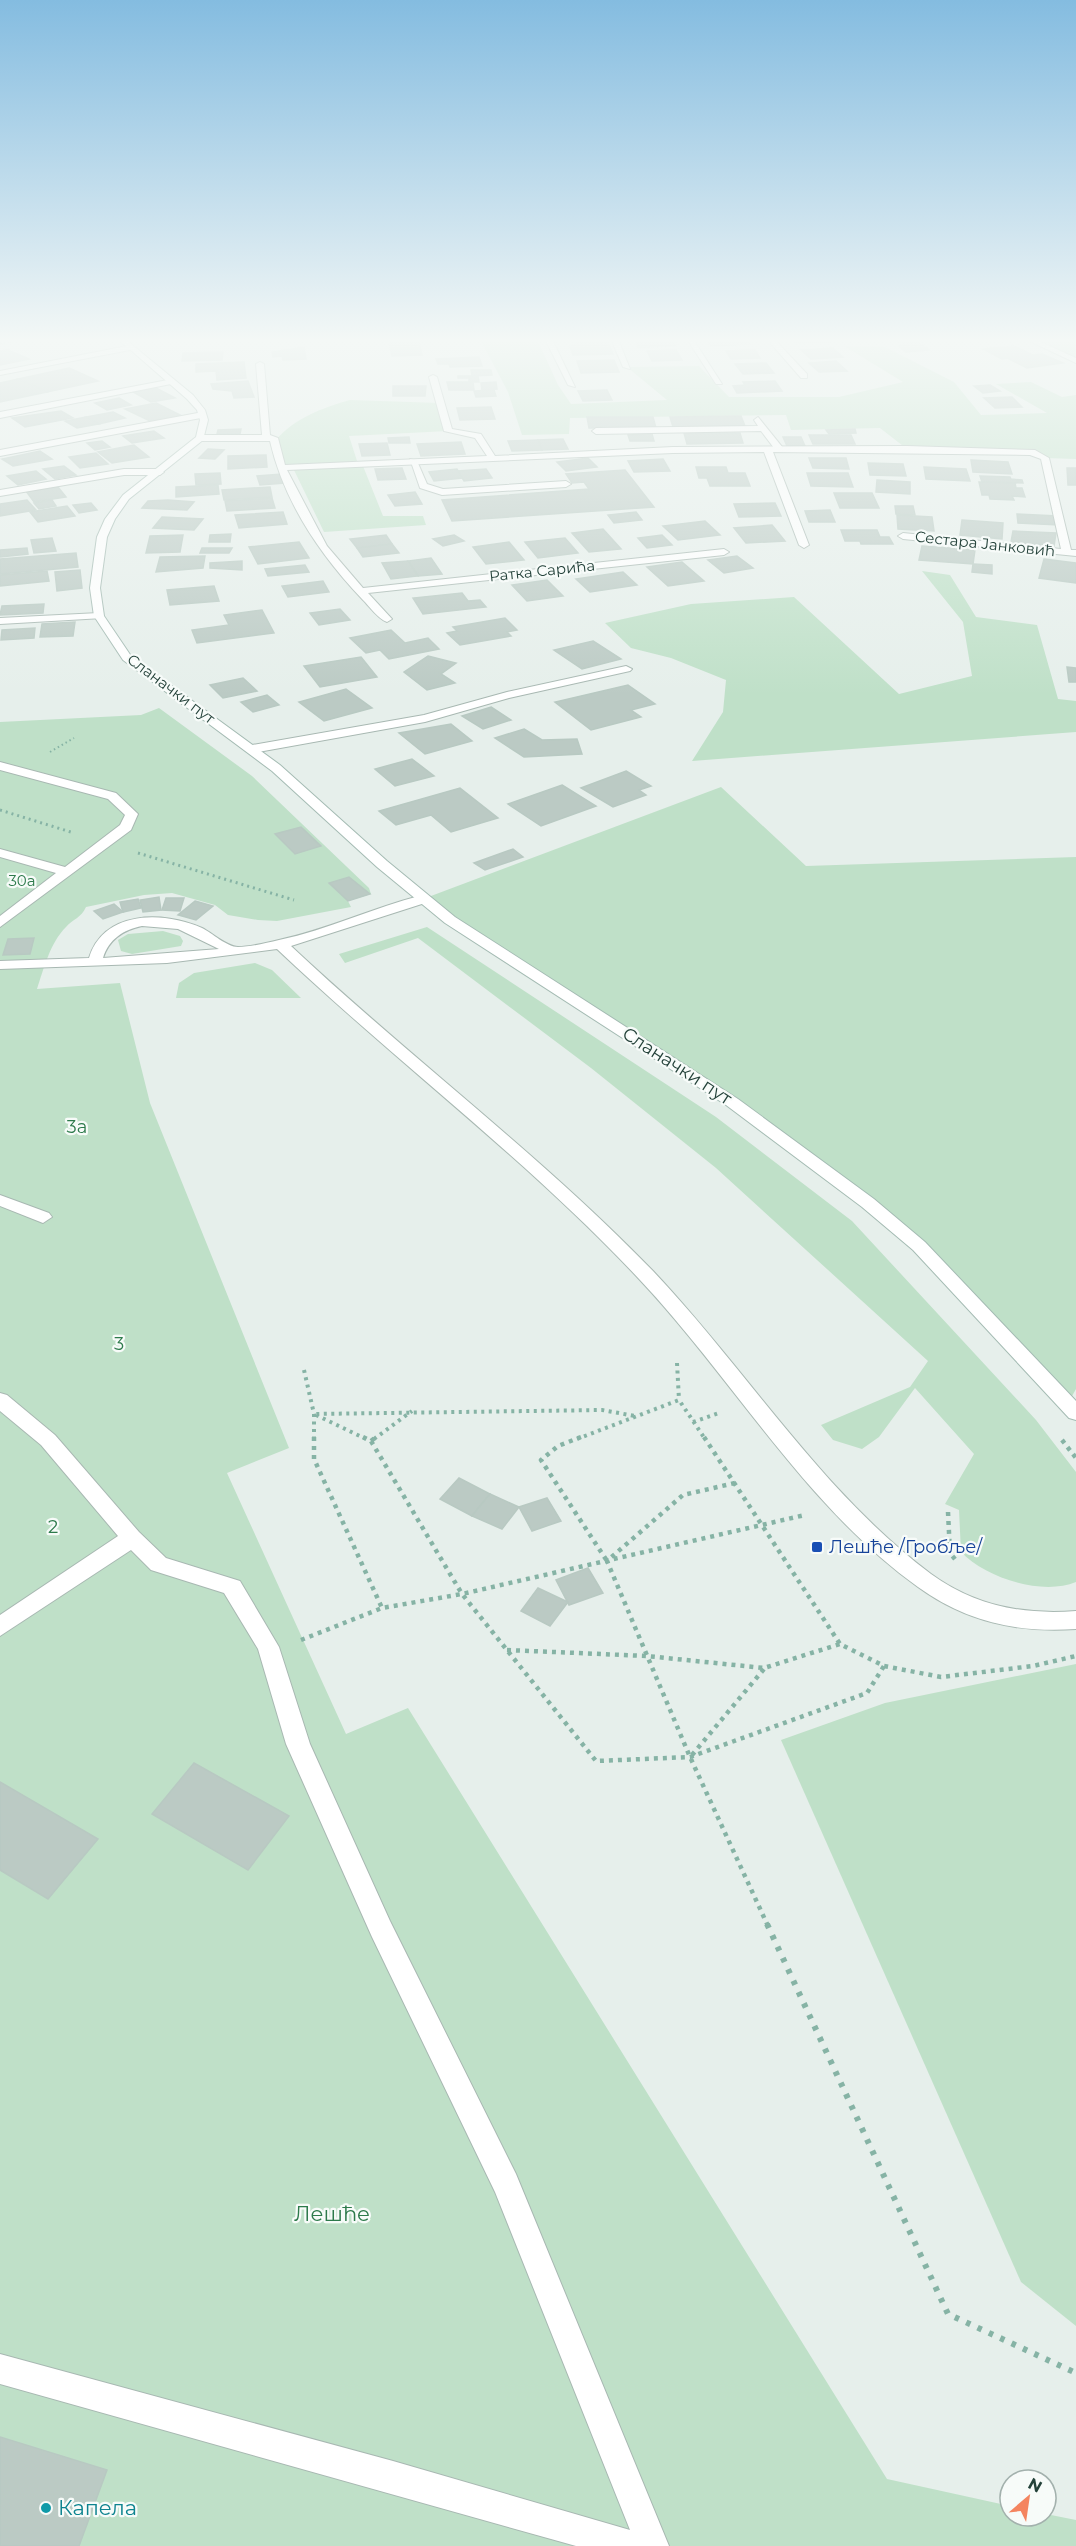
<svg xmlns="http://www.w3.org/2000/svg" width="1076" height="2546" font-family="Montserrat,sans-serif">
<rect width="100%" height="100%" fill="#e6efeb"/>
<g fill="#bfe0c8">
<path d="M480 339H537L558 385 571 404 667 400 627 367 699 366 729 397H839L903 382 844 346 885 347 954 382 981 415 1047 413 996 384 1031 382 1062 397 1076 395V459L1045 458 1039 454 907 449 880 428 791 430 786 415 570 418 569 434 522 435 508 392Z"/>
<path d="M1029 339H1076V361Z"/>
<path d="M350 400 440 403 448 431 349 436 358 464 281 468 276 440C295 418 322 408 350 400Z"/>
<path d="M363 466 383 516H423L426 525 324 532 294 470Z"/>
<path d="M922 571 950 575 976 617 1037 625 1058 699 1076 701V732L692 761 723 712 726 680 671 658 631 648 605 623 691 604 794 597 899 694 972 676 963 622Z"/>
<path d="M159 708 252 776 369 888 371 894 348 901 351 907 277 921 258 920 228 915 215 905 172 893 144 895 86 907C81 918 73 919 66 927 50 943 44 968 37 989L120 983 150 1103 289 1448 227 1473 346 1734 408 1708 887 2479 1010 2506V2516H1046V2514L1076 2520V2546H0V722L141 715Z"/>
<path d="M721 787 806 866 1076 857V1389L1068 1403 1076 1400V1413L970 1297 796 1147 423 899Z"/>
<path d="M427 927 716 1117 852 1221 1036 1420 1076 1472V1582C1042 1596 986 1578 961 1552L959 1510 945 1504 974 1454 915 1388 879 1437 862 1449 833 1440 821 1425 910 1387 928 1361 716 1168 591 1068 418 938 345 963 339 954Z"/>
<path d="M163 931 180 936 183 941 181 946 132 954 121 951 118 940 128 934Z"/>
<path d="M255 963 272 970 301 998H176L179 983 194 973Z"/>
<path d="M1076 1664V2326L1021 2282 781 1740 885 1703Z"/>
</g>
<g fill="#bbcac4" stroke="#b8c9c2" stroke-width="1.5">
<path d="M555 339H607V340L555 341Z"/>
<path d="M634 339H672L676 346 638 347Z"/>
<path d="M706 339H746L751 344 711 346Z"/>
<path d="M793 339H826L829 342 797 343Z"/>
<path d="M419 341 422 355 392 356 389 342Z"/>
<path d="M917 341 929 350 906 352 899 346 905 345 901 342Z"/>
<path d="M575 342H608L613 354 573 355 570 346 576 345Z"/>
<path d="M1014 346 1033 355 1002 359 983 349Z"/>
<path d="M304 347 306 359 283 360 282 356 273 357 272 352Z"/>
<path d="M833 348 843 357 811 359 801 350Z"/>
<path d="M8 350 29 359 0 365V351Z"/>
<path d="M676 350 682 360 652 361 647 351Z"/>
<path d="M755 350 760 358 731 359 726 351Z"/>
<path d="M223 352 222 360 182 361 183 353Z"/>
<path d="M1042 354 1063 363 1027 368 1007 358Z"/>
<path d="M479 357 482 366 450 367 449 364H438L436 359Z"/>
<path d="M614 360 619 372 581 373 577 361Z"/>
<path d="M836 361 847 371 819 372 809 363Z"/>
<path d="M244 362 246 378 217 380 216 371 196 372V364Z"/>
<path d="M766 363 774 373 743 374 735 364Z"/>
<path d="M69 368 98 381 47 392 18 379Z"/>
<path d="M471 370H491L492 375 472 376Z"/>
<path d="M458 376H478L479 382H469V378H458Z"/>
<path d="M18 379 47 392 0 402V383Z"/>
<path d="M248 381 254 397 234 398 232 391 213 389 211 384Z"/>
<path d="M775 381 782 391 737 393 733 386 745 385 743 382Z"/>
<path d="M447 382H473L474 390H449Z"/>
<path d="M496 382 497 389 482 390 481 383Z"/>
<path d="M990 385 1000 391 983 393 974 386Z"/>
<path d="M393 386H426L425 396H393Z"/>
<path d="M156 388 175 398 151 402 133 392Z"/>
<path d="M494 390 496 396 476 397 474 391Z"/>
<path d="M607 390 612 400 583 401 578 391Z"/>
<path d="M1012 397 1022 407 995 408 984 398Z"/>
<path d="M119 398 131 405 107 410 95 403Z"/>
<path d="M156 403 180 415 150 421 125 409Z"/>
<path d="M491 407 495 419 460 420 457 408Z"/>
<path d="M61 411 73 418 25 427 12 418Z"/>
<path d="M113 412 125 418 99 424 86 417Z"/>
<path d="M741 416 745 426 673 427 670 417Z"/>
<path d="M86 417 99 424 77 428 65 421Z"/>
<path d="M587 417H653L656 428H589Z"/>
<path d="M241 429 240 434H217L218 430Z"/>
<path d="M855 429 856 433 829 434 826 430Z"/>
<path d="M154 431 164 438 132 443 123 436Z"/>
<path d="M684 433H740L743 443 687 444Z"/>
<path d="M652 434 654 441H630L628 435Z"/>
<path d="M809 435H851L855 444H813Z"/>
<path d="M409 437 410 443H389L388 438Z"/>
<path d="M783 437H801L805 446H787Z"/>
<path d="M563 439 568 449 542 450 538 440Z"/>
<path d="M538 440 542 450 512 451 508 441Z"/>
<path d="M102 441 110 447 95 450 87 443Z"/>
<path d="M461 442 465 454 421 456 417 444Z"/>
<path d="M387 443 390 455 362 456 359 444Z"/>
<path d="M134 445 149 457 112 463 98 452Z"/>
<path d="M208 449 224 450 215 459 199 458Z"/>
<path d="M40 451 52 459 13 466 2 459Z"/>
<path d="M96 453 108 464 80 468 69 457Z"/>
<path d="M266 455 267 467 228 469V456Z"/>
<path d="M588 458 597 467 566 471 557 462Z"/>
<path d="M809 458H846L849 469 813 468Z"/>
<path d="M663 459 670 471 634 472 628 461Z"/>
<path d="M971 460 1008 462 1012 474 973 472Z"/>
<path d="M868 463 903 464 906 476 870 475Z"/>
<path d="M64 466 76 475 55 479 43 469Z"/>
<path d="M696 467H726L728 473H745L750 486H710L707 478H699Z"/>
<path d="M924 467 966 469 970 481 926 479Z"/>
<path d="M402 468 406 479 378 480 375 469Z"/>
<path d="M1067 468H1076V485H1068Z"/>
<path d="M457 469 462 478 434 481 429 472Z"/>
<path d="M486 469 492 478 464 481 458 471Z"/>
<path d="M625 470 654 507 452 521 442 500 589 489 584 482 572 483 566 474Z"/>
<path d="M36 471 46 479 18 485 7 476Z"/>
<path d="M220 473 221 484 196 485 195 474Z"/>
<path d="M807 473H848L853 487 811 486Z"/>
<path d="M282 474 285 483 260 485 257 476Z"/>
<path d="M980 476 1010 477 1011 479 1022 480 1023 483 982 482Z"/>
<path d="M877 480 910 482V494L876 492Z"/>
<path d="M979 482 1015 483 1016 488H1022L1025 497 1012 496 1014 500 990 499 989 495H982Z"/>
<path d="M218 485 219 494 176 497V487Z"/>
<path d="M58 487 66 497 34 502 26 491Z"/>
<path d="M270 487 272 497 224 500 222 490Z"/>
<path d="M415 492 422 504 395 506 388 495Z"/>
<path d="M834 493H872L879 508H840Z"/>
<path d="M272 498 275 508 227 511 225 501Z"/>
<path d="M27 500 36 510 0 516V504Z"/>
<path d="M52 500 56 506 39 509 34 503Z"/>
<path d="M168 500 194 502 187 510 142 508 148 501Z"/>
<path d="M91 503 97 510 79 513 73 505Z"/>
<path d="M775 503 781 516 739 517 734 504Z"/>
<path d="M67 506 75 516 38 522 30 512Z"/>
<path d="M895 506H913L915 515 896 514Z"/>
<path d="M830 510 835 522H809L805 511Z"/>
<path d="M283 512 287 524 239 528 235 515Z"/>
<path d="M636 512 642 520 614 523 608 515Z"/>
<path d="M1017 514 1058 516 1059 525 1018 523Z"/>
<path d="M897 515 932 517 934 531 898 529Z"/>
<path d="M162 517 203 519 194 530 153 528Z"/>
<path d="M962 520 1003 523 1002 539 960 535Z"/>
<path d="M705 521 720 535 678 540 663 526Z"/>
<path d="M772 525 785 541 746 543 734 528Z"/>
<path d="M603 529 621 549 589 552 572 533Z"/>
<path d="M841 530H877L880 537H889L893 544H861L860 541H845Z"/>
<path d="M1013 531 1056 533 1054 546 1011 542Z"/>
<path d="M231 534 230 542H209L210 535Z"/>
<path d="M183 535 180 552 146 553 150 536Z"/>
<path d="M386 535 392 544 357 548 350 539Z"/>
<path d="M454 535 464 541 443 546 433 539Z"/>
<path d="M662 535 672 545 647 548 638 538Z"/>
<path d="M52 538 56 551 34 553 31 540Z"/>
<path d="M565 538 578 553 538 558 525 542Z"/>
<path d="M299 542 309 558 258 564 249 547Z"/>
<path d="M509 542 524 560 486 564 473 547Z"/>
<path d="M392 544 399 553 363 557 357 548Z"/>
<path d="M922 546 975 550 973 564 919 560Z"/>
<path d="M27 548 28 554 0 557V550Z"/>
<path d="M202 548H232L229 553H200Z"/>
<path d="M76 553 78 567 0 574V559Z"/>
<path d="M205 556 203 568 156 572 160 557Z"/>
<path d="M737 556 753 568 724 573 708 560Z"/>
<path d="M431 558 442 574 418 576 408 561Z"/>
<path d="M1044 559 1076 563V583L1039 578Z"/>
<path d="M242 561V570L210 568V563Z"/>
<path d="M408 561 418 576 391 579 382 563Z"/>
<path d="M682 562 704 581 668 586 647 567Z"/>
<path d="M973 564 992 565V574L972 572Z"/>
<path d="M305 565 309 572 268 576 265 569Z"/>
<path d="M80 570 82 588 57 591 55 572Z"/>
<path d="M47 571 49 581 0 586V575Z"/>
<path d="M623 572 637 585 590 592 576 579Z"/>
<path d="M547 580 563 596 527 601 512 585Z"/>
<path d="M323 581 329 592 288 597 282 586Z"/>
<path d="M214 586 219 601 170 605 167 590Z"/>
<path d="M462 593 468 601 480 600 486 607 423 614 413 598Z"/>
<path d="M44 604 43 613 0 615 2 606Z"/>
<path d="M340 609 350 620 319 625 310 613Z"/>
<path d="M262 610 274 633 197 643 192 630 229 625 224 615Z"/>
<path d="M505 618 517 630 507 632 511 636 460 645 447 633 457 631 453 627Z"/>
<path d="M75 622 73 636 40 637 42 624Z"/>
<path d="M35 628 34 638 1 640 2 630Z"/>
<path d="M391 630 405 643 428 638 439 649 389 659 380 650 366 653 350 638Z"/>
<path d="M593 641 621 659 582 669 554 650Z"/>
<path d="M428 656 456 663 441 674 455 683 427 690 404 672Z"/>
<path d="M361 657 377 677 320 687 304 666Z"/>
<path d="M1067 667 1076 668V682H1069Z"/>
<path d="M243 678 257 691 223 698 210 685Z"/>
<path d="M628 685 655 704 631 710 641 717 591 730 555 702Z"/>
<path d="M346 689 372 708 324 721 299 702Z"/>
<path d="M267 695 279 705 253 712 241 702Z"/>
<path d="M491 707 511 720 483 729 462 716Z"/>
<path d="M451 724 472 741 425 754 399 733Z"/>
<path d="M524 729 542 740 577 739 582 754 524 757 495 738Z"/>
<path d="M412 759 434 776 395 786 375 769Z"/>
<path d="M626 771 651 786 639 790 646 795 613 807 581 788Z"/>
<path d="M562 785 596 806 541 826 508 804Z"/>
<path d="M460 788 498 818 451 832 431 815 396 825 379 811Z"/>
<path d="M301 827 321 846 295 854 275 834Z"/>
<path d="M513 849 523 857 485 870 474 863Z"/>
<path d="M349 877 370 894 348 901 329 883Z"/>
<path d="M159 897 161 910 143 912 140 900Z"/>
<path d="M166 898H184L180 911 162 910Z"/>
<path d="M138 899 141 908 123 912 120 902Z"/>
<path d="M195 901 213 906 196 920 178 915Z"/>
<path d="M114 904 123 912 103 919 94 911Z"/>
<path d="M34 938 30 954 3 955 8 939Z"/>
<path d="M459 1478 490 1494 472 1516 440 1499Z"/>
<path d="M490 1494 519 1507 502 1529 472 1516Z"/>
<path d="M547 1498 561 1521 532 1531 519 1507Z"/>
<path d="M588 1568 603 1593 569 1605 556 1580Z"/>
<path d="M538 1588 568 1602 550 1626 521 1611Z"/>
<path d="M194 1763 289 1816 248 1870 152 1814Z"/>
<path d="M0 1782 98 1839 48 1899 0 1870Z"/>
<path d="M0 2437 107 2470 79 2546H0Z"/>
</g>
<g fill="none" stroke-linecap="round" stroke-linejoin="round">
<g stroke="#a8b8b2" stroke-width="2">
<g id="lane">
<path d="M1025 339H1034L1076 358V363Z"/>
<path d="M758 417 783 448V452H777L761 431 596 434 592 431 596 428 758 426 754 420Z"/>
<path d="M410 459 417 461 427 484 443 489 566 481 571 484 566 487 442 495 420 488Z"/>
<path d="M0 762 116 793 138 814 131 830 0 927V916L56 873 0 857V849L65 867 120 825 125 815 108 799 0 770Z"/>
<path d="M423 895 428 896V902L291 946C409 1057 540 1154 653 1271 747 1370 820 1491 931 1574 975 1606 1023 1615 1076 1611V1629C1018 1633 966 1622 918 1587 805 1506 734 1380 640 1280 528 1160 396 1062 277 949L167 963 0 969V961L89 958C104 910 163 911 202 928 212 933 227 947 238 947 251 947 266 943 279 940 328 930 374 907 423 895ZM142 926 178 929 219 949 103 958C109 939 123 930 142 926Z"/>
<path d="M0 1195 49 1213 52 1217 43 1223 0 1206Z"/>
<path d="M0 1393 7 1395 55 1435 139 1532 166 1558 240 1581 279 1647 310 1744 390 1921 516 2174 669 2546H576L0 2384V2354L393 2461 630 2530 495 2192 372 1937 286 1744 258 1649 224 1593 151 1570 131 1550 0 1636V1615L118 1536 41 1445 0 1411Z"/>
</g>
</g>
<g stroke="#a8b8b2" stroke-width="2">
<g id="street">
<path d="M545 339H552L575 387 568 385Z"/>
<path d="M611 339H618L630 369 623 367Z"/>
<path d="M687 339H693L722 384H716Z"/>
<path d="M767 339H774L807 374V378H801Z"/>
<path d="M132 345 135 349 0 375V371Z"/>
<path d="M260 362 264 364 270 435 278 438 285 465 487 456 475 438 444 431 429 377 433 375 437 377 452 429 481 434 495 456 673 447 907 446 1035 450 1049 458 1071 550H1076V556L903 539 898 536 903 533 1061 549 1041 459 1030 455 773 452 809 545 804 548 799 545 764 452 673 453 287 470 327 546 363 588 724 549 729 552 724 555 368 593 392 619 387 622C378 619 370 607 363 600 320 555 284 502 270 441H200L196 438 200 435H262L256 364Z"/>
<path d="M173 379 176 383 0 418V412Z"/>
<path d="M203 412 206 417 0 456V450Z"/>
<path d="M124 469H160L164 472 160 475H124L0 496V490Z"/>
<path d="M99 613 104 616 103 618 0 624V618Z"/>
<path d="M626 666 632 669 630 671 509 698 425 722 252 753 246 749 252 745 424 715 507 692Z"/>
</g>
</g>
<g stroke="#a4bbb3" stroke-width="2">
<path id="secondary" d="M118 339H125L193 395 205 410 208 420 203 440 129 499 115 519 107 537 100 588 104 616 131 656 280 765 387 861 455 917 738 1099 874 1199 925 1242 1076 1401V1420L1069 1418 913 1250 862 1207 726 1105 445 923 377 867 272 771 123 660 94 616 90 588 97 537 105 519 123 495 196 437 200 420 197 410 187 399Z"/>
</g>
<path stroke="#86b3a5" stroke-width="1.5" stroke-dasharray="1.5 2" stroke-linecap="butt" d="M0 344 29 339"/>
<path stroke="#86b3a5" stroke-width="2" stroke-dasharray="1.5 3" stroke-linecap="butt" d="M50 752 74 738"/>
<g stroke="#86b3a5" stroke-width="3" stroke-dasharray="2 4" stroke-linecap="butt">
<path d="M0 810 74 833"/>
<path d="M138 853 294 900"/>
</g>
<g stroke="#86b3a5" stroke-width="4" stroke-dasharray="3 4.5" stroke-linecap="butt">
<path d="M677 1363 679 1400"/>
<path d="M304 1370 314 1414V1439"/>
<path d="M693 1422 719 1413"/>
<path d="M366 1439 314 1414 602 1410 635 1416"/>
<path d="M374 1439 412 1411"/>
<path d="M577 1439 679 1400 705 1439"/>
</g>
<g stroke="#86b3a5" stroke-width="4.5" stroke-dasharray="4 5" stroke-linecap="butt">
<path d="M314 1437V1459L382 1608"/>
<path d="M363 1437 371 1441 462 1594 596 1761 690 1757 867 1693 884 1666"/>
<path d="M581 1437 558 1446 541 1460 607 1561"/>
<path d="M704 1437 840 1644 884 1666 941 1677 1033 1666 1076 1656"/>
<path d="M1062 1440 1076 1458"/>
<path d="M371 1441 376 1437"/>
<path d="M735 1483 683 1495 607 1561 690 1757 768 1926"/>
<path d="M948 1512 950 1553 958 1563"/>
<path d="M301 1640 382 1608 462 1594 805 1515"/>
<path d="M507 1650 647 1656 764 1668 840 1644"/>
<path d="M692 1755 764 1669"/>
</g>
<path stroke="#86b3a5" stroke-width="6" stroke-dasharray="4.5 8" stroke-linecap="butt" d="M767 1924 948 2314 1076 2373"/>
<use href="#lane" fill="#fff" fill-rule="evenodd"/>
<use href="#street" fill="#fff" fill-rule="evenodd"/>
<use href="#secondary" fill="#fff" fill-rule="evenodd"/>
</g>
<linearGradient id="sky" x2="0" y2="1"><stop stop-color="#84bce0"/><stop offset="0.49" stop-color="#f4f8f6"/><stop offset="1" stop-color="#f4f8f6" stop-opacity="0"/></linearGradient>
<rect width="1076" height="695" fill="url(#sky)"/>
<rect fill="#1a4fb4" stroke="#f7fbf9" stroke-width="2" x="811" y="1541" width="12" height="12" rx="3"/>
<circle fill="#0f9aa8" stroke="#f7fbf9" stroke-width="2" cx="46" cy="2508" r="6"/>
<g text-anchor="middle" stroke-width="4.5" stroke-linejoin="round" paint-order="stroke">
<g font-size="15" fill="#24423a" stroke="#f7fbf9">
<text transform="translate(985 544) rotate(6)" y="5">Сестара Јанковић</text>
<text transform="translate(542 571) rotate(-6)" y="5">Ратка Сарића</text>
<text transform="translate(171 689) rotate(37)" y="5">Сланачки пут</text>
</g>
<g font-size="15" fill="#2d7a4b" stroke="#f7fbf9">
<text x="22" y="886">30a</text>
</g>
<g font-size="18" fill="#24423a" stroke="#f7fbf9">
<text transform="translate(677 1066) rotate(33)" y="6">Сланачки пут</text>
</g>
<g font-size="18" fill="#2d7a4b" stroke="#f7fbf9">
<text x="77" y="1133">3a</text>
<text x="119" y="1350">3</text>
<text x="53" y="1533">2</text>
</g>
<g font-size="18" fill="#164399" stroke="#f7fbf9" text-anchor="start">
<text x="829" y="1553">Лешће /Гробље/</text>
</g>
<g font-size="21" fill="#2d7a4b" stroke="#f7fbf9">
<text x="332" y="2221">Лешће</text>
</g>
<g font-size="21" fill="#0d838f" stroke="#f7fbf9" text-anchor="start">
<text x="58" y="2515">Капела</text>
</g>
</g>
<g transform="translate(1028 2498) rotate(29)"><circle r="28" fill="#f7fbf9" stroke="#a3b1ad" stroke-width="1.5"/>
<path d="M0-4.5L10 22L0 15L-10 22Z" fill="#f4845f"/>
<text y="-9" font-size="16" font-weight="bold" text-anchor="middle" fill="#24423a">N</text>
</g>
</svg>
